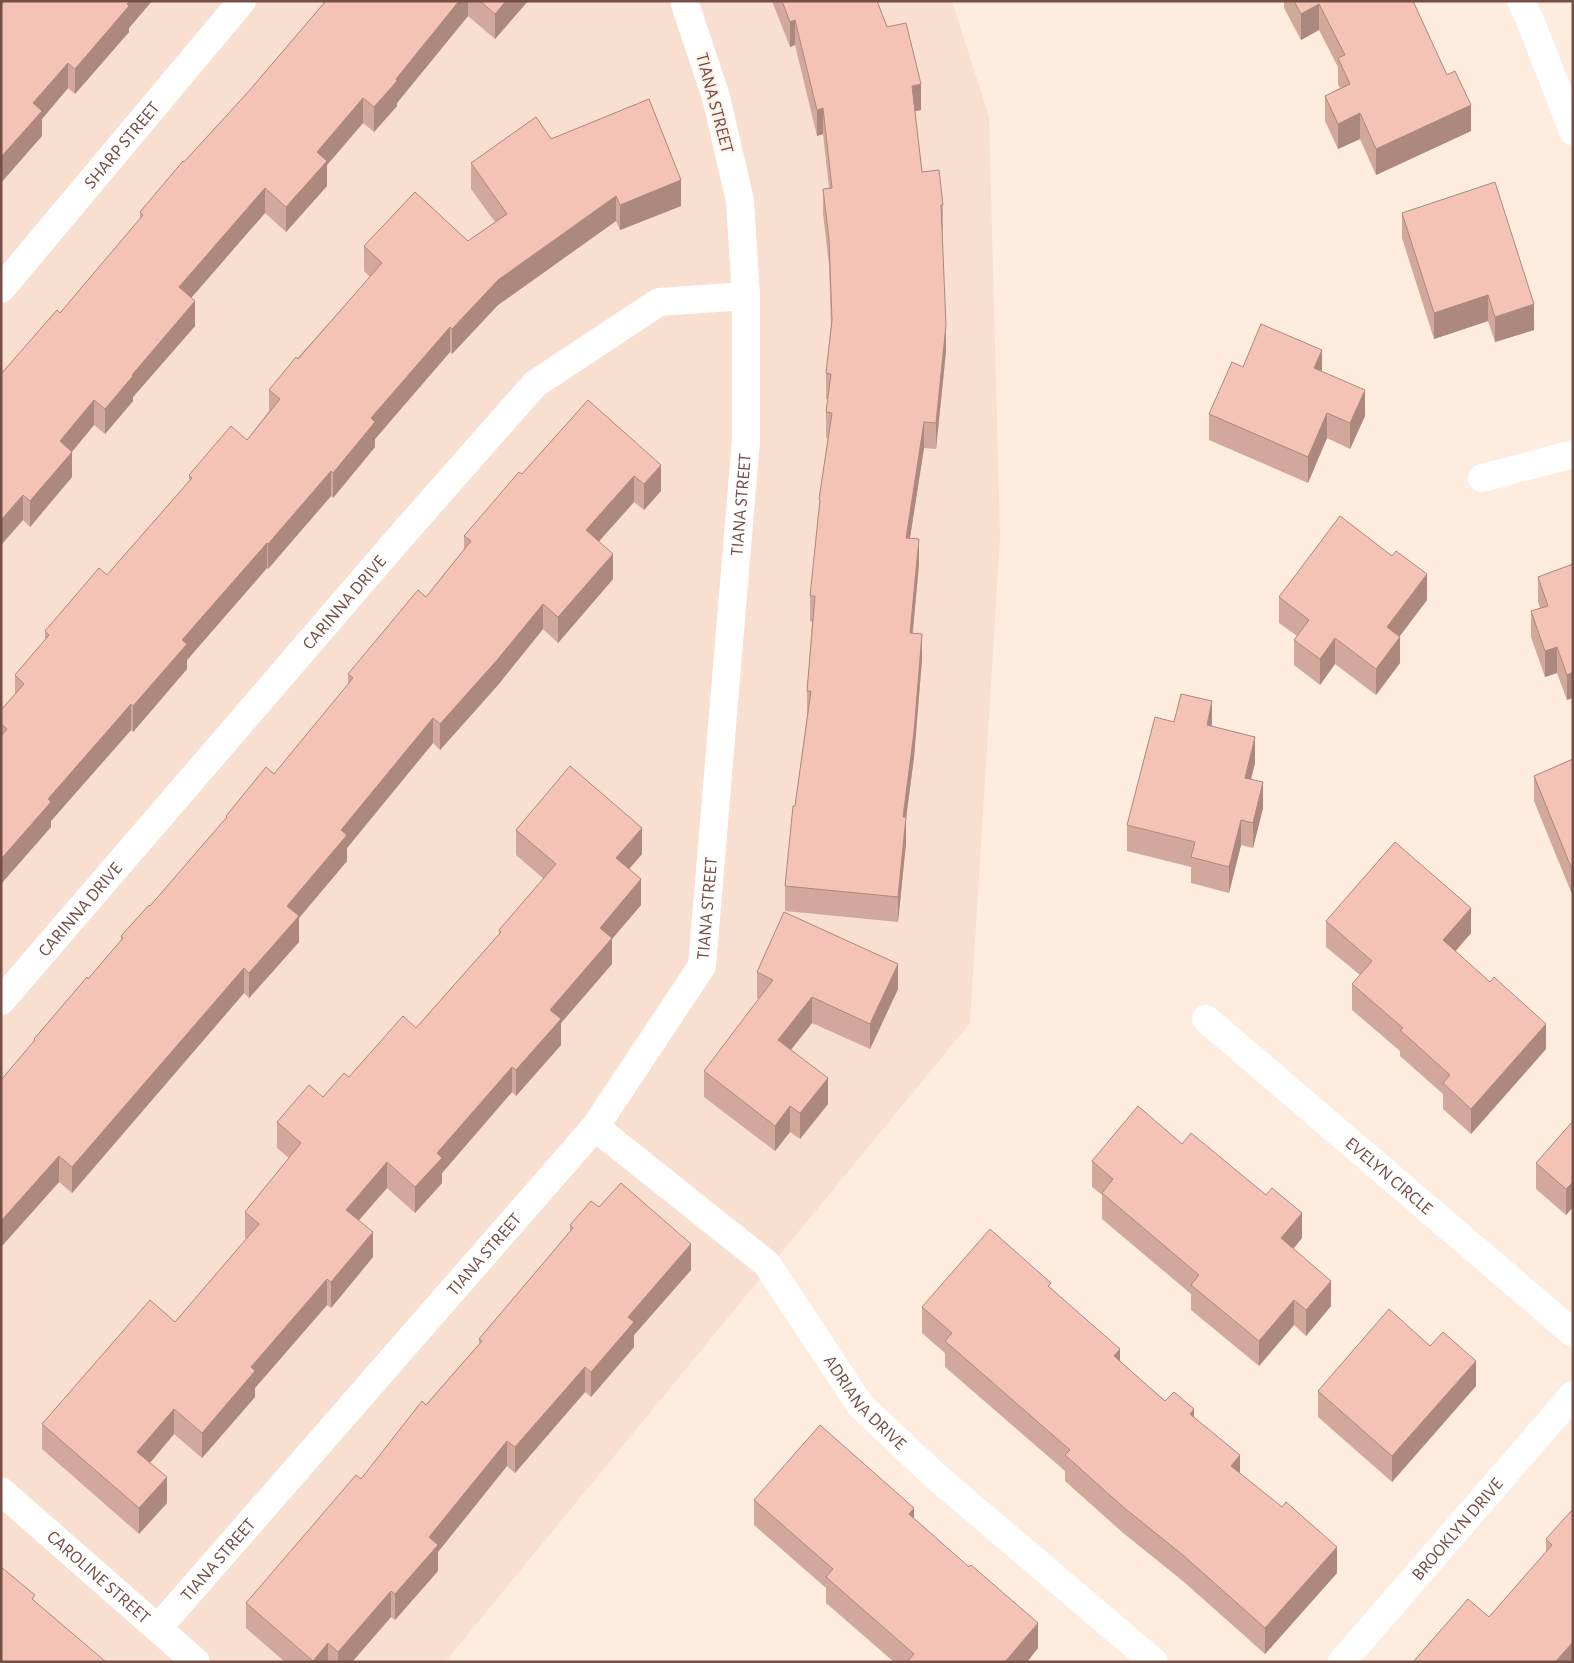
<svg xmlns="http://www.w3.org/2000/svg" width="1574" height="1663" font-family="'Alegreya Sans',sans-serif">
<rect width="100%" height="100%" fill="#feecdf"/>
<path fill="#f8dfd0" d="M1 1H952L989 117 1000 537 970 1023 445 1662H1Z"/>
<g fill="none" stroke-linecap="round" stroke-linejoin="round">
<g stroke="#fff" stroke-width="28">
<path d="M1521 1 1532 25 1573 131"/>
<path id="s1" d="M1 289 242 1"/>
<path d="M1482 478 1573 454"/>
<path id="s2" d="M1 1001 408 528 535 384 659 302 746 296"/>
<path id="s3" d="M1206 1019 1573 1333"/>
<path id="s4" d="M595 1127 767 1264 860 1405 933 1474 1154 1662"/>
<path id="s5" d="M1 1491 196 1662"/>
<path id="s6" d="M158 1628 595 1127 702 966 746 440V296L740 201 716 97 684 1"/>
<path id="s7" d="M1342 1662 1573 1395"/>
</g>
</g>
<g fill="#d3a89c">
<path d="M1 1H152L129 28V32L75 94 68 88 42 119V136Z"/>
<path d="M323 1H528L495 39 468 16 397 103V106L374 132 363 123 327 165V186L286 232 265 213 191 297 195 326 133 397V401L105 434 94 425 72 452V477L30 527 23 520 1 545 60 313 140 220V212L249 91 323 4Z"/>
<path d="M772 1H877L921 110 915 111 922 172 943 205V231H942L946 351 936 449 924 448 910 538 919 564 913 633 922 659 914 757 906 819V843L898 922 785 911V886L795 806 807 716V691L812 622 810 621V596L819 512V499L828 438H826V412L828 399H826V373L831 326 829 265 823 214V189L829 188 823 134 817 136 795 45 790 47Z"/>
<path d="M1284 1H1413L1471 131 1376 175 1360 139 1338 149 1325 121V96L1340 88 1338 84V67L1319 30 1301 40 1284 8Z"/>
<path d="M551 139 681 206 620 230 616 221 498 305 452 354 450 352 375 439V447L333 498 331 496 268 569 267 568 187 660V669L133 732 131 730 51 821V827L1 884V710L15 694V675L45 640V631L107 575 189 481V475L247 440 269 411V390L370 277 364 271V246L468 241 495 222 471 189V163Z"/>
<path d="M1402 213 1534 330 1495 342 1488 321 1434 339 1402 238Z"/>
<path d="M1243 367 1322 371 1365 416 1350 449 1327 438 1308 483 1209 440V414Z"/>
<path d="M588 400 661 491 644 510 634 502 599 541 613 579 558 643 543 629 498 685 440 750 433 743 347 848V861L299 918V942L249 998 244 993 72 1193 59 1182 1 1247V1080L34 1042V1039L88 979 121 941V936L150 906 226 819V816L274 774 348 685V674L426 597 464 549V536L522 474Z"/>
<path d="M1573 564 1567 700 1557 673 1545 677 1531 637V611L1540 608 1538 602V577Z"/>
<path d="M1279 597 1427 600 1399 637 1400 663 1376 695 1335 664 1320 685 1294 665V640L1297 636 1279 623Z"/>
<path d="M1174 722 1212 726 1255 763 1251 779 1263 808 1253 848 1241 845 1229 893 1191 883V867L1127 851V825Z"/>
<path d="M1573 759 1571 892 1534 801V776Z"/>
<path d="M516 830 642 854 629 869 641 905 612 939V964L561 1023V1045L516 1096 512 1092 442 1173V1183L415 1213 387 1188 359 1220 373 1257 331 1308 327 1305 255 1388V1397L202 1458 174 1434 150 1463 167 1503 139 1534 42 1449V1424L175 1322 246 1239 245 1237V1212L289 1158 277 1148V1122L323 1097 416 1028 499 934V930L544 879 516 855Z"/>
<path d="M1326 921 1471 933 1455 951 1546 1049 1471 1134 1443 1109V1094L1400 1056V1051L1352 1010V984L1360 975 1326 947Z"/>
<path d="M757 972 898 989 870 1049 812 1023 791 1050 828 1104 800 1139 790 1132 775 1151 704 1097V1071L759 999 757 998Z"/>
<path d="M1573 1121V1207L1566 1215 1536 1189V1163Z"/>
<path d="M1182 1144 1302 1238 1293 1249 1331 1306 1306 1336 1294 1325 1259 1366 1191 1310V1294L1102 1219V1195L1092 1187V1161Z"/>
<path d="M599 1207 691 1270 634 1335V1347L591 1397 585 1392 515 1473 507 1466 438 1552V1571L395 1620 391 1617 352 1662H285L246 1628V1603L361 1479 479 1344V1339L570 1232V1225Z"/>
<path d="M1051 1288 1120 1361 1165 1401 1194 1418 1240 1474 1337 1573 1265 1654 1184 1582 1122 1532 1065 1481V1471L945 1367V1353L922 1333V1307Z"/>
<path d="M1476 1386 1392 1482 1318 1417V1391Z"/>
<path d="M754 1500 914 1519 1038 1648 1027 1662H894L826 1603V1588L754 1525Z"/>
<path d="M1573 1511V1662L1489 1617 1546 1552V1539Z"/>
</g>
<g fill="#ac887f">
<path d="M130 1H152L129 28V32L75 94V69Z"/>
<path d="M459 1H468V16L397 103V106L374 132V107L396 79Z"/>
<path d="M506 1H528L495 39V14Z"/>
<path d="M1319 4V30L1301 40V14Z"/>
<path d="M795 20V45L790 47V22Z"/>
<path d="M68 63V88L42 119V136L1 183V157L33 103Z"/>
<path d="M921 84V110L912 112V86Z"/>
<path d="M363 98V123L327 165V186L286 232V207L317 152Z"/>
<path d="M1471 105V131L1376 175V149Z"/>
<path d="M823 108V134L817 136V110Z"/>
<path d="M1360 113V139L1338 149V124Z"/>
<path d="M681 180V206L620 230V205Z"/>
<path d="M265 188V213L179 312V287Z"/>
<path d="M616 196V221L498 305 452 354V329L498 280Z"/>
<path d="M1488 295V321L1434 339V313Z"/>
<path d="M195 301V326L133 397V401L105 434V409L132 375Z"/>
<path d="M1534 304V330L1495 342V317Z"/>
<path d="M946 325V351L936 449V423Z"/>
<path d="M450 327V352L375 439V447L333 498V473L371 418Z"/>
<path d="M1322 350V376L1314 368Z"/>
<path d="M1365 390V416L1350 449V423Z"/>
<path d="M94 400V425L60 466V441Z"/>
<path d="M1327 413V438L1308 483V457Z"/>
<path d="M924 422V448L906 563V538Z"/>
<path d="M72 452V477L30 527V501Z"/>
<path d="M661 465V491L644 510V484Z"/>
<path d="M331 471V496L268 569V544Z"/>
<path d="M634 476V502L586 556V530Z"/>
<path d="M23 495V520L1 545V520Z"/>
<path d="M919 539V564L910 658V633Z"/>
<path d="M267 543V568L187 660V669L133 732V706L182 640Z"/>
<path d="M613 554V579L558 643V617Z"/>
<path d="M1427 574V600L1387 653V627Z"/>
<path d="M543 604V629L498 685 440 750V724Z"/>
<path d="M922 634V659L914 757 906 819V843L898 922V897L903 817Z"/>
<path d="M1400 637V663L1376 695V669Z"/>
<path d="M1335 638V664L1320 685V659Z"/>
<path d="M1557 647V673L1545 677V651Z"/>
<path d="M1573 672V698L1567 700V675Z"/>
<path d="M1212 701V727L1207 725Z"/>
<path d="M131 704V730L51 821V827L1 884V859L48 799Z"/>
<path d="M433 718V743L347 848V861L299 918V942L249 998V973L287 906 341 830Z"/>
<path d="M1255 737V763L1245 803V778Z"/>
<path d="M1263 782V808L1253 848V823Z"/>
<path d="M1241 820V845L1229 893V867Z"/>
<path d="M642 828V854L616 884V858Z"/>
<path d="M1573 866V892H1571V867Z"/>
<path d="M641 879V905L612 939V964L561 1023V1045L516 1096V1070L550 1010 600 928Z"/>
<path d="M1471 908V933L1443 966V940Z"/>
<path d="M898 964V989L870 1049V1024Z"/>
<path d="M244 968V993L72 1193V1167Z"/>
<path d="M812 997V1023L778 1066V1040Z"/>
<path d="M1546 1024V1049L1471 1134V1109Z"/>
<path d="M512 1067V1092L442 1173V1183L415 1213V1187L437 1153Z"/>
<path d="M828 1078V1104L800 1139V1113Z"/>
<path d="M790 1106V1132L775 1151V1126Z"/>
<path d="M59 1156V1182L1 1247V1221Z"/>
<path d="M387 1162V1188L346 1235V1210Z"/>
<path d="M1573 1182V1207L1566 1215V1189Z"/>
<path d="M1302 1213V1238L1281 1264V1238Z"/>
<path d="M373 1232V1257L331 1308V1282Z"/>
<path d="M691 1244V1270L634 1335V1347L591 1397V1372L628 1317Z"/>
<path d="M327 1279V1305L255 1388V1397L202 1458V1433L251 1367Z"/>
<path d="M1331 1281V1306L1306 1336V1310Z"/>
<path d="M1294 1300V1325L1259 1366V1341Z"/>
<path d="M1120 1349V1375L1114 1356Z"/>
<path d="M1476 1361V1386L1392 1482V1456Z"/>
<path d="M585 1367V1392L515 1473V1447Z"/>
<path d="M174 1409V1434L137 1478V1452Z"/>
<path d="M1194 1409V1435L1190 1414Z"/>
<path d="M507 1441V1466L438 1552V1571L395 1620V1594L429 1537Z"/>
<path d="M1240 1455V1481L1231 1466Z"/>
<path d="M167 1477V1503L139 1534V1508Z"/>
<path d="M914 1508V1534L909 1514Z"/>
<path d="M1337 1547V1573L1265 1654V1628Z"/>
<path d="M391 1591V1617L352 1662H338V1652Z"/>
<path d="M1038 1623V1648L1027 1662H1005Z"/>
<path d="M1573 1642V1662H1555Z"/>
<path d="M328 1643V1662H313V1661Z"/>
</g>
<g fill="#f5c3b5" stroke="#ac887f">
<path d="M1 1H130L127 4 129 6 75 69 68 63 33 103 42 111 1 157Z"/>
<path d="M324 1H459L396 79 397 81 374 107 363 98 317 152 327 161 286 207 265 188 179 287 195 301 132 375 133 376 105 409 94 400 60 441 72 452 30 501 23 495 1 520V374L57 310 60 313 143 215 140 212 183 161 184 162 249 91 325 2Z"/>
<path d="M480 1H506L495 14Z"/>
<path d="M782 1H877L887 27 906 23 921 84 912 86 922 172 939 170 943 205H941L946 325 936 423 924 422 906 538 919 539 910 633 922 634 914 732 903 817H906L898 897 785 886 793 806H795L811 691H807L815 596H810L820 500 819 499 832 413 826 412 831 374 826 373 832 320 829 239 823 189 832 188 823 108 817 110 795 20 790 22Z"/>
<path d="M1294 1H1413L1447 75 1455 71 1471 105 1376 149 1360 113 1338 124 1325 96 1350 84 1338 58 1345 55 1319 4 1301 14Z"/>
<path d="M649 99 681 180 620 205 616 196 498 280 452 329 450 327 371 418 375 422 333 473 331 471 268 544 267 543 182 640 187 644 133 706 131 704 48 799 51 802 1 859V736L7 729 1 724V710L24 684 15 675 49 635 45 631 99 568 107 575 192 478 189 475 231 426 247 440 280 399 269 390 296 357 298 359 382 263 364 246 415 192 468 241 507 214 471 163 536 117 551 139Z"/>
<path d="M1495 182 1534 304 1495 317 1488 295 1434 313 1402 213Z"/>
<path d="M1261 324 1322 350 1314 368 1365 390 1350 423 1327 413 1308 457 1209 414 1232 362 1243 367Z"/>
<path d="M588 400 661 465 644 484 634 476 586 530 613 554 558 617 543 604 498 659 440 724 433 718 341 830 347 835 287 906 299 916 249 973 244 968 72 1167 59 1156 1 1221V1080L35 1040 34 1039 87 977 88 979 123 938 121 936 149 905 150 906 227 817 226 816 266 767 274 774 353 678 348 674 418 590 426 597 471 541 464 536 519 472 522 474Z"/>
<path d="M1340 516 1392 556 1396 551 1427 574 1387 627 1400 637 1376 669 1335 638 1320 659 1294 640 1309 620 1279 597Z"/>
<path d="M1573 564V672L1567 675 1557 647 1545 651 1531 611 1548 606 1538 577Z"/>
<path d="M1181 694 1212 701 1207 725 1255 737 1245 778 1263 782 1253 823 1241 820 1229 867 1191 857 1195 842 1127 825 1155 717 1174 722Z"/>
<path d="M1573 759V866L1571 867 1534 776Z"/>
<path d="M570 766 642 828 616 858 641 879 600 928 612 938 550 1010 561 1019 516 1070 512 1067 437 1153 442 1158 415 1187 387 1162 346 1210 373 1232 331 1282 327 1279 251 1367 255 1371 202 1433 174 1409 137 1452 167 1477 139 1508 42 1424 150 1300 175 1322 259 1224 245 1212 301 1143 277 1122 309 1085 323 1097 344 1073 349 1077 403 1016 416 1028 501 932 499 930 556 864 516 830Z"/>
<path d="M1395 842 1471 908 1443 940 1490 982 1494 977 1546 1024 1471 1109 1443 1083 1450 1075 1400 1030 1403 1028 1352 984 1372 961 1326 921Z"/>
<path d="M784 912 898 964 870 1024 812 997 778 1040 828 1078 800 1113 790 1106 775 1126 704 1071 773 980 757 972Z"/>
<path d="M1138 1106 1182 1144 1191 1133 1266 1195 1272 1188 1302 1213 1281 1238 1331 1281 1306 1310 1294 1300 1259 1341 1191 1285 1199 1275 1102 1193 1113 1179 1092 1161Z"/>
<path d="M1573 1121V1182L1566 1189 1536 1163Z"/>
<path d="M621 1183 691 1244 628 1317 634 1322 591 1372 585 1367 515 1447 507 1441 429 1537 438 1545 395 1594 391 1591 338 1652 328 1643 313 1661 246 1603 356 1475 361 1479 422 1401 426 1405 482 1341 479 1339 573 1228 570 1225 591 1201 599 1207Z"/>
<path d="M990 1229 1051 1283 1048 1286 1120 1349 1114 1356 1165 1401 1174 1392 1194 1409 1190 1414 1240 1455 1231 1466 1282 1507 1286 1502 1337 1547 1265 1628 1184 1556 1122 1506 1065 1455 1070 1450 945 1341 952 1333 922 1307Z"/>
<path d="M1389 1309 1430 1346 1443 1332 1476 1361 1392 1456 1318 1391Z"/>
<path d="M820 1425 914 1508 909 1514 969 1567 971 1565 1038 1623 1005 1662H907L914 1654 826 1577 833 1569 754 1500Z"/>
<path d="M1572 1510 1573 1511V1642L1555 1662H1413L1468 1599 1489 1617 1552 1545 1546 1539Z"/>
<path d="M1 1567 35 1595 32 1599 106 1662H1Z"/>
</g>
<g text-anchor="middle" stroke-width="4" stroke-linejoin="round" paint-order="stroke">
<g font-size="18" fill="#754e45" stroke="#fff1e7">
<text transform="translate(715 103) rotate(75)" y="6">TIANA STREET</text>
<text dy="6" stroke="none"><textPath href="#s1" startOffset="188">SHARP STREET</textPath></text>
<text dy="6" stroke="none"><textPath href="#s6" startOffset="1321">TIANA STREET</textPath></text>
<text dy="6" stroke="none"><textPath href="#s2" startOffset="526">CARINNA DRIVE</textPath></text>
<text dy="6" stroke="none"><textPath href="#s6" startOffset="916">TIANA STREET</textPath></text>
<text dy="6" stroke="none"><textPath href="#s2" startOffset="121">CARINNA DRIVE</textPath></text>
<text dy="6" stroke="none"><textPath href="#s3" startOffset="241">EVELYN CIRCLE</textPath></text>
<text dy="6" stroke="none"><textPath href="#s6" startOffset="496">TIANA STREET</textPath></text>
<text dy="6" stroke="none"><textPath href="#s4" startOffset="390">ADRIANA DRIVE</textPath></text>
<text dy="6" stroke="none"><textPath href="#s7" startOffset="176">BROOKLYN DRIVE</textPath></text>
<text dy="6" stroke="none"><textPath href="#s6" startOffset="91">TIANA STREET</textPath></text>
<text dy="6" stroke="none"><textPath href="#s5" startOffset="130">CAROLINE STREET</textPath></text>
</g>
</g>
<rect width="1574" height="1663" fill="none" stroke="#754e45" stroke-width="5"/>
</svg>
